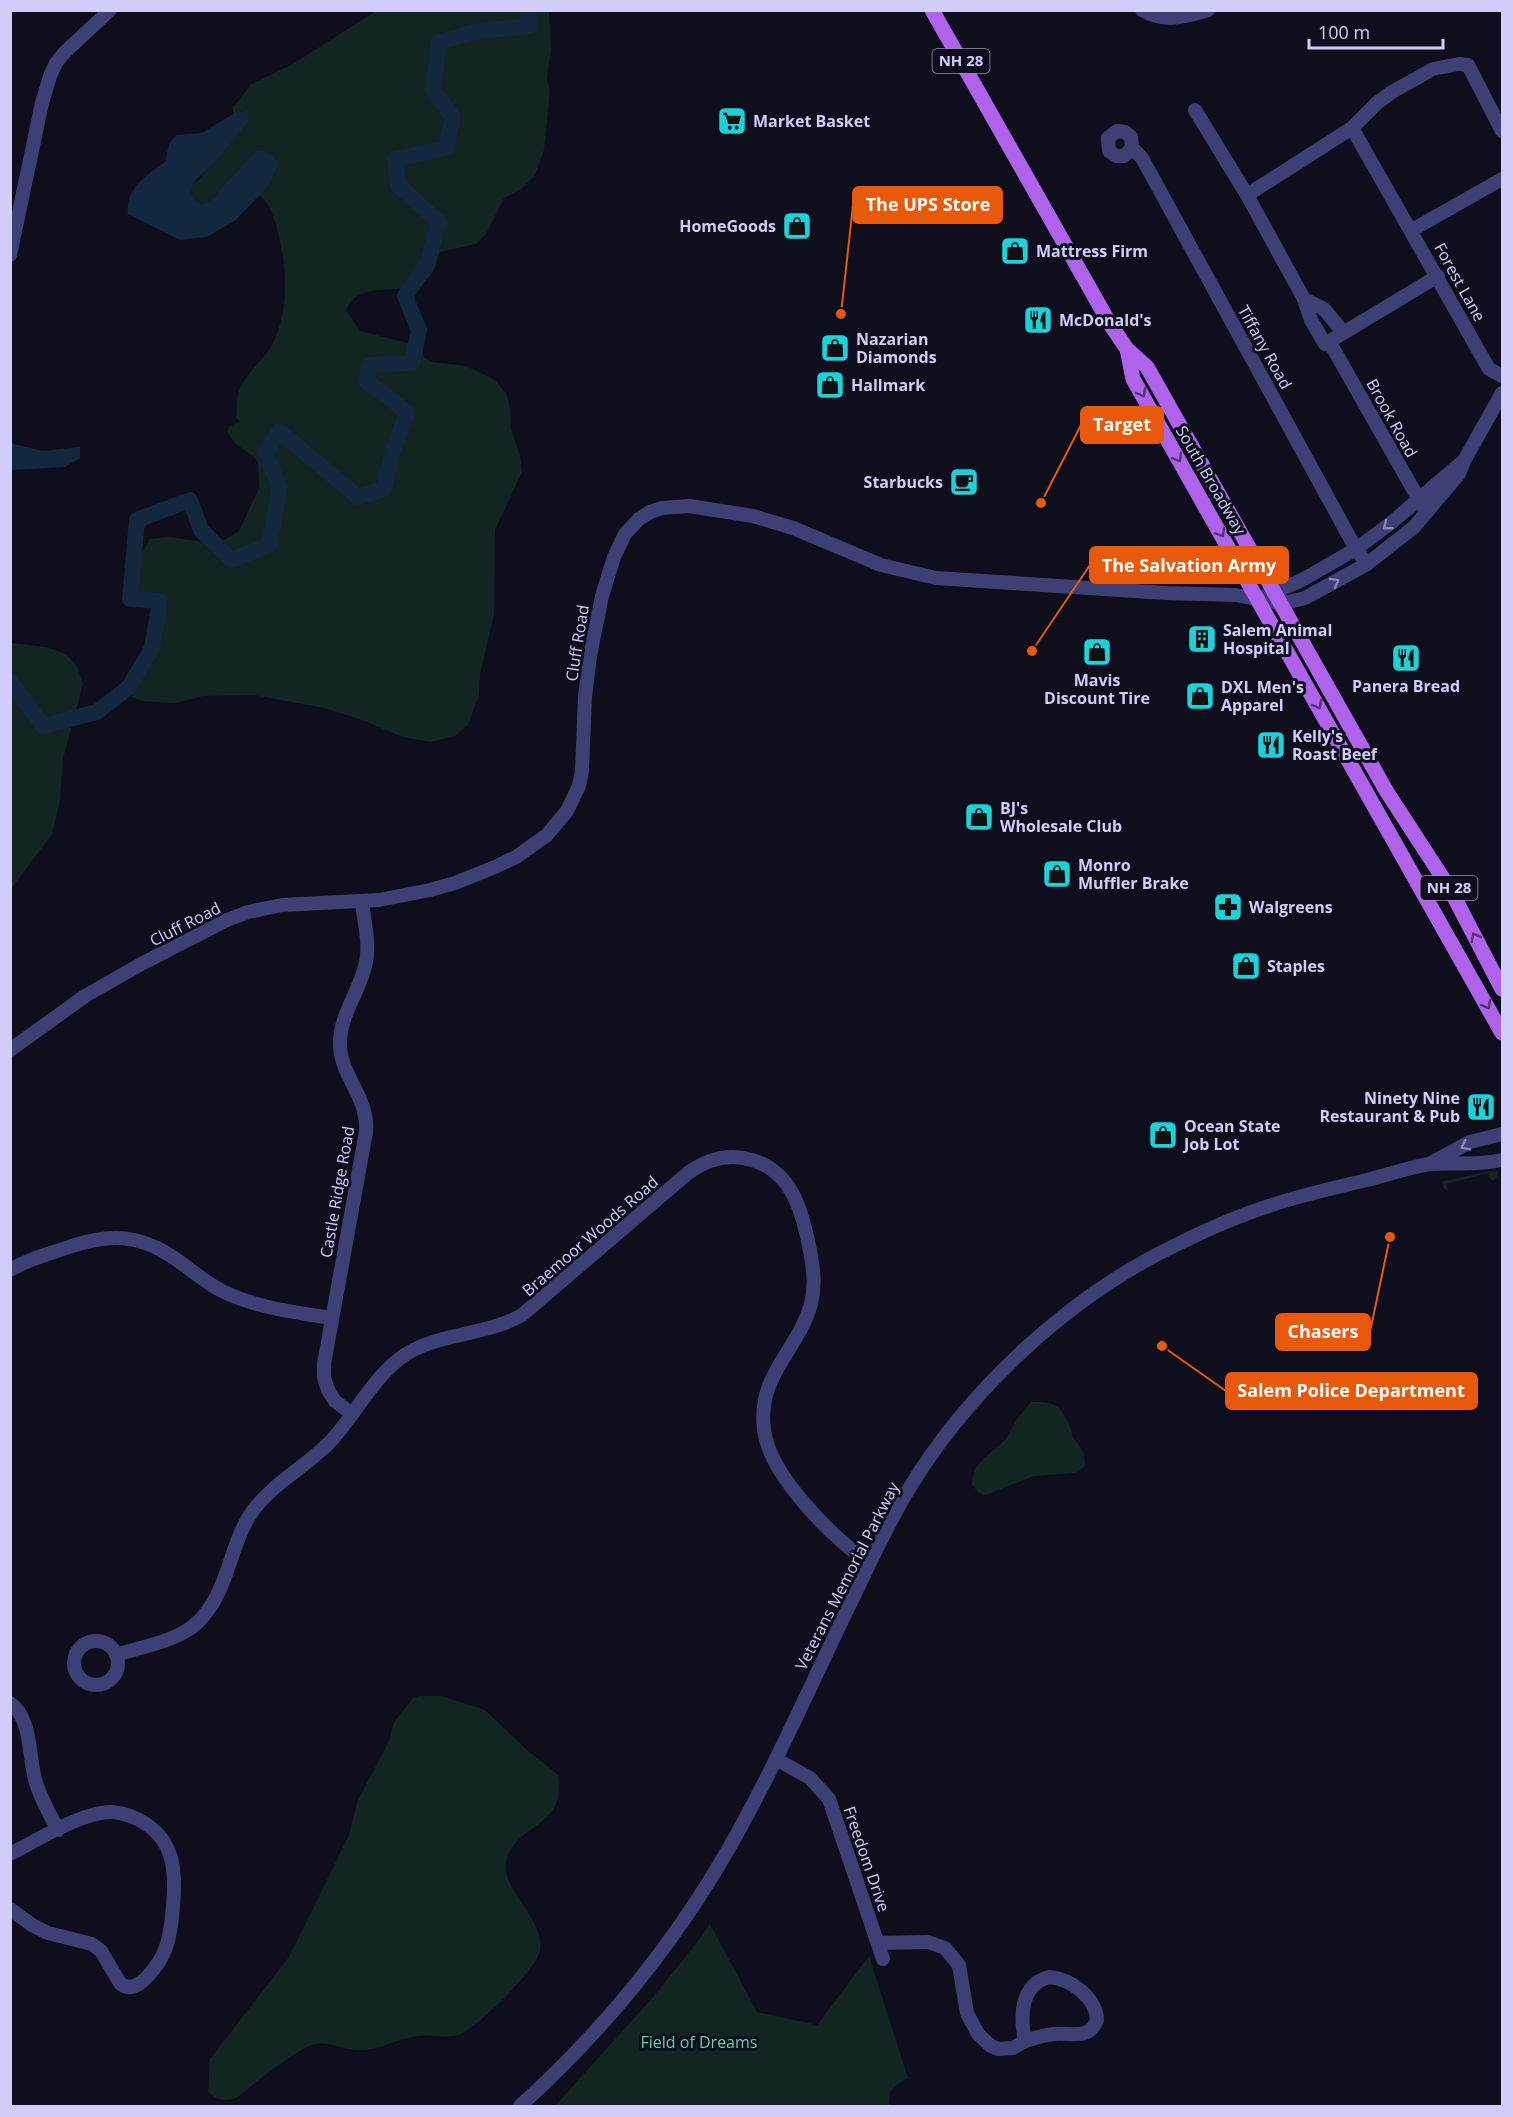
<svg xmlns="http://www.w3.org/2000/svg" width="1513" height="2117" font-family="'Open Sans',sans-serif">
<rect width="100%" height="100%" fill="#0f0e1c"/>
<g fill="#122523">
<path d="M376 11H549L551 49 547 78 550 92 544 150 535 175 521 189 504 198 486 234 476 244 440 252C437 259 435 272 429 277 401 301 361 276 346 310L360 331 411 344 423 351 424 357 432 362 466 366 495 380 506 393 510 408 511 429 520 456 522 472 495 530 494 614 480 675 479 695 468 725 455 736 430 742 403 737 362 720 324 708 254 695 203 696 175 703 142 701 132 697C134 684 143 676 151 665 160 653 165 625 154 612 147 604 136 598 128 591L127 579 150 539 169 537 218 544 239 531 259 488 258 463 254 457 236 444 227 432 230 426 240 421 236 418C237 408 236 394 241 386 249 369 266 359 274 341 289 308 287 270 279 236 276 223 270 202 259 195L269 185 220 189 216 197 203 204 196 202 191 193 194 182 200 178 247 110 233 114V106L238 102 250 85 293 64Z"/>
<path d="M11 643 46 647 66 654 77 666 83 684 63 759 60 801 52 834 11 889Z"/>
<path d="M1491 1171H1498L1497 1177 1494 1180H1491L1488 1173 1447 1184 1448 1192 1443 1187V1181Z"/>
<path d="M1031 1402C1050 1402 1058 1402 1067 1420 1070 1426 1072 1431 1073 1438 1082 1448 1086 1453 1085 1466L1075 1473 1034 1476 986 1495 979 1493 972 1485 974 1470 982 1460 1006 1439 1017 1419Z"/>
<path d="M419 1696H441L485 1710 527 1750 558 1775C559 1785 560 1797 555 1806 543 1829 509 1835 506 1863 503 1893 545 1918 540 1951 536 1970 481 2023 463 2033 452 2039 431 2035 418 2036 397 2038 378 2052 356 2050 341 2049 323 2038 307 2047 289 2057 271 2070 255 2083 249 2087 240 2097 233 2099 223 2102 215 2098 208 2092L210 2059 289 1957 349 1835 357 1802 389 1741 394 1722 413 1698Z"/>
<path d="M710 1924 757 2012 817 2025 869 1956 908 2078C893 2087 889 2088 889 2106H555L654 1996 698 1941Z"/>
</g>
<g fill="#13273f">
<path d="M247 110 249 121 219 157 194 182 191 193 196 202 203 204 216 197 220 189 257 151C268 150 274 155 278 165L269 185 236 220 207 237 180 240 128 214C125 189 146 175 165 162L169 144 176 135 202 133 233 114Z"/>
<path d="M11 443 42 451 80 447V458L65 467 11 470Z"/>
</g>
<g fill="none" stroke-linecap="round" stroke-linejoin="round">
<path stroke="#13273f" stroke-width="16" d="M10 681 43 726 97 712 129 687 152 648 160 601 130 599 137 520 190 500 201 530 231 560 269 545 280 489 266 453 279 431 358 497 384 489 392 453 407 413 391 399 366 381 370 365 412 363 419 330 405 296 427 264 439 222 398 185 395 159 446 148 453 117 433 90 439 42 479 31 529 26 528 10"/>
<g stroke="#3e4075" stroke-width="14">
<path d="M1142 10C1162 23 1186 17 1208 10"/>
<path d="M1195 110 1247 195 1304 299 1311 320 1325 344 1438 276"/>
<path d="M1352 128 1489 369 1502 376"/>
<path d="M1132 148 1124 156H1116L1109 151 1108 138 1117 131 1125 132 1131 137 1132 148 1142 158 1356 549 1367 564"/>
<path d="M1247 195 1352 128 1377 103 1392 92 1433 69 1459 64 1468 65 1502 131"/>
<path d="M1412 230 1502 179"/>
<path d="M10 255 42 103 50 76 56 63 64 53 110 10"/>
<path d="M1304 299 1324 309 1343 332"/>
<path d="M1329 341 1422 505"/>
<path d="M1266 596 1302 580 1356 549 1391 523 1462 462"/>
<path d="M10 1050 85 996 143 963 227 920 248 912 282 905 379 900 430 890 455 883 495 867 516 857 547 835 567 811 579 786 582 771 585 697 590 656 602 596 614 557 625 534 639 519 650 512 662 508 689 506 753 516 793 528 881 565 936 578 1165 593 1236 595 1271 602H1289L1305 598 1367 564 1414 527 1459 474 1464 461 1502 393"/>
<path d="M1431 1163 1470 1142 1502 1134"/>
<path d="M10 1270C25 1261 41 1256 57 1251 90 1239 121 1231 155 1247 180 1258 199 1280 224 1292 258 1308 294 1312 331 1318"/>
<path d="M352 1414 335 1401 328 1390 324 1377V1364L366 1132C369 1098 341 1077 340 1045 339 1015 361 990 366 962 370 943 364 921 362 902"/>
<circle cx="96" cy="1663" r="22"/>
<path d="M116 1655C177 1637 205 1637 227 1571 234 1551 240 1529 252 1512 273 1483 304 1468 329 1443 354 1417 370 1382 399 1359 434 1332 484 1337 522 1315L688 1173C707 1159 729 1153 752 1160 791 1171 802 1210 809 1246 813 1265 816 1284 811 1304 798 1351 757 1374 764 1430 770 1476 832 1537 869 1563"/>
<path d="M10 1703C33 1719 28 1758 36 1783 41 1799 50 1815 58 1830"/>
<path d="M776 1759 810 1778 829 1799 883 1959"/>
<path d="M10 1854C36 1841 83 1811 112 1812 124 1813 136 1817 146 1824 175 1843 176 1874 173 1906 171 1930 169 1951 153 1970 145 1980 132 1994 120 1983L101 1951 92 1944 48 1933 32 1925 10 1909"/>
<path d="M878 1943 928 1942 945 1948 959 1965 967 2013 978 2034 991 2046 998 2049 1013 2048 1025 2041"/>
<path d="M1049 1977C1071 1979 1096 1997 1097 2020 1089 2041 1072 2032 1054 2034 1044 2035 1035 2038 1025 2041 1020 2017 1020 1985 1049 1977Z"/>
<path d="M520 2106C602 2032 674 1944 729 1848 773 1771 809 1689 848 1608 867 1569 885 1529 907 1492 967 1391 1069 1296 1176 1245 1206 1230 1237 1216 1269 1206 1301 1195 1334 1188 1367 1180 1388 1175 1409 1167 1430 1164 1456 1162 1476 1166 1502 1160"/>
</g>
<g stroke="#af63eb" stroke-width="15">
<path d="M932 10 1110 324 1127 349 1147 367 1387 792 1450 889 1502 989"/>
<path d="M1127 349 1133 379 1502 1033"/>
</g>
</g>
<defs><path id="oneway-chevron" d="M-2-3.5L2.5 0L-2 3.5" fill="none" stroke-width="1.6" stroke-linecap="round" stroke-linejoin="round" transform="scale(1.5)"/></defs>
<g stroke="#573479">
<use href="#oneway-chevron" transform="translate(1142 393) rotate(61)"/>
<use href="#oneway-chevron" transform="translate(1178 458) rotate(60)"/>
<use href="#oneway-chevron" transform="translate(1221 533) rotate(60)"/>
<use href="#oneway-chevron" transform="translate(1318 705) rotate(61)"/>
<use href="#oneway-chevron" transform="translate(1475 937) rotate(-118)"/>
<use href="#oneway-chevron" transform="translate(1487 1005) rotate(61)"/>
</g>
<g stroke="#8787b7">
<use href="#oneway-chevron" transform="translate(1387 526) rotate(142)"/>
<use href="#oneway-chevron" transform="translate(1335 582) rotate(-29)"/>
<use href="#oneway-chevron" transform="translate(1465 1146) rotate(154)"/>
</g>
<defs>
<g id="supermarket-square" transform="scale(1.5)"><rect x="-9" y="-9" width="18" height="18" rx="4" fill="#1bd2d8" stroke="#0f0e1c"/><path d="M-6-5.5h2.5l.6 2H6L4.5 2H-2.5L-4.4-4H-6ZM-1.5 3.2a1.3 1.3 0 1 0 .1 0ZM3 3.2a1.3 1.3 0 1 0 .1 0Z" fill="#111"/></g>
<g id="shop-square" transform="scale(1.5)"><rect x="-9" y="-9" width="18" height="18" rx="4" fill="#1bd2d8" stroke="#0f0e1c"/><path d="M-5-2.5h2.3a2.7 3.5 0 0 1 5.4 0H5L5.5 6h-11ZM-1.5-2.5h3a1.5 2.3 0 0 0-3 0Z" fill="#111"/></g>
<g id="restaurant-square" transform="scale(1.5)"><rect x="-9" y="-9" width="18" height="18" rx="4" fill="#1bd2d8" stroke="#0f0e1c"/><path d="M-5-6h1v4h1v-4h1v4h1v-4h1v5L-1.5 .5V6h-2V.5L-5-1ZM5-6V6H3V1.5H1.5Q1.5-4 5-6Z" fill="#111"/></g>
<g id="cafe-square" transform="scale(1.5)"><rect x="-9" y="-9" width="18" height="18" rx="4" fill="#1bd2d8" stroke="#0f0e1c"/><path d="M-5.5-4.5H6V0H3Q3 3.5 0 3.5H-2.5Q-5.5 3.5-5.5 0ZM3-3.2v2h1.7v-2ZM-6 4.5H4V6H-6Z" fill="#111"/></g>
<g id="building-square" transform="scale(1.5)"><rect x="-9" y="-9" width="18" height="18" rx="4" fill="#1bd2d8" stroke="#0f0e1c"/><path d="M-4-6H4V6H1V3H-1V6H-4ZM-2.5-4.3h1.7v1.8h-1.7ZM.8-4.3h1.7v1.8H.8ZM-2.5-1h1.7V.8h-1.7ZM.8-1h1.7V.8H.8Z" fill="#111"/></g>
<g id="pharmacy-square" transform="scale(1.5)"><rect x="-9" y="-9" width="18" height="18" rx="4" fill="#1bd2d8" stroke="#0f0e1c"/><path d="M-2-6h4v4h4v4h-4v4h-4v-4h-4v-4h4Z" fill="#111"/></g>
</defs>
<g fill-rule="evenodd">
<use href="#supermarket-square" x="732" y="121"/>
<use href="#shop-square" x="797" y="226"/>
<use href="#shop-square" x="1015" y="251"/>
<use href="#restaurant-square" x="1038" y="320"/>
<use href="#shop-square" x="835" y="348"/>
<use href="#shop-square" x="830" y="385"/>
<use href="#cafe-square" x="964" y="482"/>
<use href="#building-square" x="1202" y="639"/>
<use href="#shop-square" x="1097" y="652"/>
<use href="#restaurant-square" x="1406" y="658"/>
<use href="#shop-square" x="1200" y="696"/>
<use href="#restaurant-square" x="1271" y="745"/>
<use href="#shop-square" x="979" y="817"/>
<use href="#shop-square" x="1057" y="874"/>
<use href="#pharmacy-square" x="1228" y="907"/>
<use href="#shop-square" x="1246" y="966"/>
<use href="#restaurant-square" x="1481" y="1107"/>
<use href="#shop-square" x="1163" y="1135"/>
</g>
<g text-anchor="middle" stroke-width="6" stroke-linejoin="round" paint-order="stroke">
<g fill="#0f0e1c" stroke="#9694b7" stroke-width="1.5">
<rect x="932.5" y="49" width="57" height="24" rx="4.5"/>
<rect x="1420.5" y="876" width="57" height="24" rx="4.5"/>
</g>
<g font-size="15" font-weight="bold" fill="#d0cef9">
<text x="961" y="66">NH 28</text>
<text x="1449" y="893">NH 28</text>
</g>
<g font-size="16" font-weight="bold" fill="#d0cef9" stroke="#0f0e1c" text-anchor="start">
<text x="753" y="127">Market Basket</text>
<text x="776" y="232" text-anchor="end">HomeGoods</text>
<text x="1036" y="257">Mattress Firm</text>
<text x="1059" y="326">McDonald's</text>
<text x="856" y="345">Nazarian<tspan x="856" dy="18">Diamonds</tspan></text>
<text x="851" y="391">Hallmark</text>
<text x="943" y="488" text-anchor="end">Starbucks</text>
<text x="1223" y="636">Salem Animal<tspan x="1223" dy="18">Hospital</tspan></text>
<text x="1097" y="686" text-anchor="middle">Mavis<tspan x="1097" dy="18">Discount Tire</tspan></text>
<text x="1406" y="692" text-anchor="middle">Panera Bread</text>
<text x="1221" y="693">DXL Men's<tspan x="1221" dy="18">Apparel</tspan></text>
<text x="1292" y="742">Kelly's<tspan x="1292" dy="18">Roast Beef</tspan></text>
<text x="1000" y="814">BJ's<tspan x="1000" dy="18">Wholesale Club</tspan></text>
<text x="1078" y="871">Monro<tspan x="1078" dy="18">Muffler Brake</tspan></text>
<text x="1249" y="913">Walgreens</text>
<text x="1267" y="972">Staples</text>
<text x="1460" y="1104" text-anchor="end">Ninety Nine<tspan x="1460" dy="18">Restaurant &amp; Pub</tspan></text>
<text x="1184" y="1132">Ocean State<tspan x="1184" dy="18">Job Lot</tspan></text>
</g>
<g font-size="16" fill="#d0cef9" stroke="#0f0e1c">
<text transform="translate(1460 282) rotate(61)" y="6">Forest Lane</text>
<text transform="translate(1265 347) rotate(61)" y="6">Tiffany Road</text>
<text transform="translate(1392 418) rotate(61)" y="6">Brook Road</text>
<text transform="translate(1211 480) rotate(60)" y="6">South Broadway</text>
<text transform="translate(577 643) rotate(-81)" y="6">Cluff Road</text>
<text transform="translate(185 924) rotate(-27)" y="6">Cluff Road</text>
<text transform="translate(337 1192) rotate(-80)" y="6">Castle Ridge Road</text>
<text transform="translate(590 1236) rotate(-41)" y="6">Braemoor Woods Road</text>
<text transform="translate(847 1576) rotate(-63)" y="6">Veterans Memorial Parkway</text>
<text transform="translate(867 1859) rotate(71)" y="6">Freedom Drive</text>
</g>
<g font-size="16" fill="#65cfad" stroke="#0f0e1c">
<text x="699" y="2048">Field of Dreams</text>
</g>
</g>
<path fill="none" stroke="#e8590c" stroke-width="2" d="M841 314L853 205M1041 503L1081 425M1032 651L1090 565M1390 1237L1370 1332M1162 1346L1226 1391"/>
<g fill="#e8590c" stroke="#0f0e1c" stroke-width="2">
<circle cx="841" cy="314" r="6"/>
<circle cx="1041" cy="503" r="6"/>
<circle cx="1032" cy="651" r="6"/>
<circle cx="1390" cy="1237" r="6"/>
<circle cx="1162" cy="1346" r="6"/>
</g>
<g fill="#e8590c" stroke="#e8590c" stroke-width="2">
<rect x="853" y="187" width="149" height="36" rx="6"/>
<rect x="1081" y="407" width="82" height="36" rx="6"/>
<rect x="1090" y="547" width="198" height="36" rx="6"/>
<rect x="1276" y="1314" width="94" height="36" rx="6"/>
<rect x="1226" y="1373" width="251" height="36" rx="6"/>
</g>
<g font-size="18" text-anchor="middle" font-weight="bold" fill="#fff">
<text x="928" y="211">The UPS Store</text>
<text x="1122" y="431">Target</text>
<text x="1189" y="572">The Salvation Army</text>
<text x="1323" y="1338">Chasers</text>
<text x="1351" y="1397">Salem Police Department</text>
</g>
<rect width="1513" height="2117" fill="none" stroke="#d0cef9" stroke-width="24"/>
<path d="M1309 39v9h134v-9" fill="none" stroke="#d0cef9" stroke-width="3"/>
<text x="1318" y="39" font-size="18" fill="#d0cef9" stroke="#0f0e1c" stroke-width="4.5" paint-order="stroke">100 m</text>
</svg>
